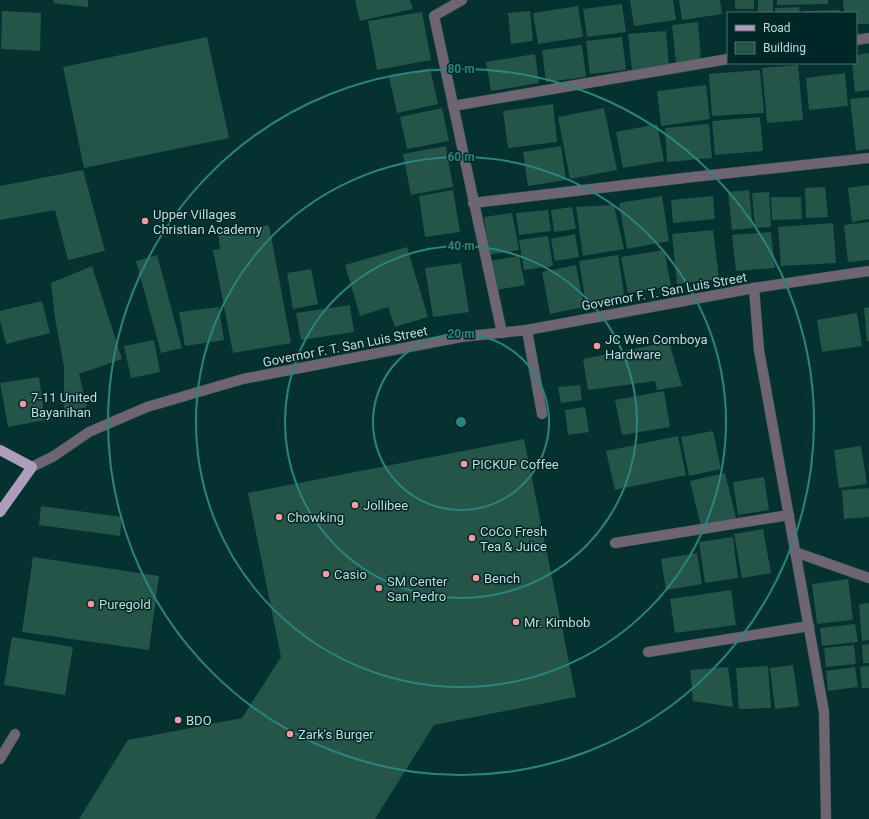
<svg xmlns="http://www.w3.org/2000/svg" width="869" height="819" font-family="Roboto,sans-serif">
<rect width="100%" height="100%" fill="#063131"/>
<g fill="#255448">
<path d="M54 0H88V7L53 3Z"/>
<path d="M355 0H410L413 9 360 21Z"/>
<path d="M630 0H673L676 20 634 26Z"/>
<path d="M679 0H720L722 14 682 20Z"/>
<rect x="735" y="0" width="19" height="9"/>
<rect x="758" y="0" width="15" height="13"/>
<path d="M777 0H828V4L777 5Z"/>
<path d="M843 0H869V24H856V13H844Z"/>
<path d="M622 4 626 32 587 37 583 9Z"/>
<path d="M578 6 583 37 538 44 533 13Z"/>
<path d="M799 7 800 13H776L775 8Z"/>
<path d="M840 10V13H804L803 11Z"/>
<path d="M2 11 41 13 40 51 1 49Z"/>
<path d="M530 11 533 41 511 44 508 13Z"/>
<path d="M422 12 431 60 377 70 368 21Z"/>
<path d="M698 22 701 60 676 63 672 25Z"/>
<path d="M666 31 669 67 632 70 628 34Z"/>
<path d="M207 37 229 138 84 168 63 67Z"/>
<path d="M622 37 626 70 590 74 586 41Z"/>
<path d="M582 45 586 77 546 82 542 50Z"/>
<path d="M869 53V90L855 92 852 63H856V55Z"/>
<path d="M535 54 539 83 491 91 486 62Z"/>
<path d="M798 65 803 120 767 123 762 68Z"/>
<path d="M430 68 438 104 397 113 389 77Z"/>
<path d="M760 70 764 113 712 116 709 74Z"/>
<path d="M845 73 848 106 809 110 806 78Z"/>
<path d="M706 85 710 119 661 126 657 91Z"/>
<path d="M869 97V149L856 151 850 99Z"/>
<path d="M553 104 557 142 508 148 503 111Z"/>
<path d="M442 108 449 141 407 149 400 117Z"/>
<path d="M604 108 617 170 570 179 558 117Z"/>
<path d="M760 117 763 151 715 155 712 121Z"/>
<path d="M657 124 664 161 623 168 616 132Z"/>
<path d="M709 124 712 158 667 162 665 128Z"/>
<path d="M446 146 453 187 411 195 403 154Z"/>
<path d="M561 146 566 180 528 186 523 152Z"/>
<path d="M83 170 105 251 68 260 55 210 0 220V186Z"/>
<path d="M869 185V219L852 222 848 188Z"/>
<path d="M825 187 828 217 806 218 805 188Z"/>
<path d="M453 190 460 232 425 237 419 196Z"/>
<path d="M749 190 753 228 732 230 728 192Z"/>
<path d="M769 192 771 227 755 228 752 193Z"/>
<path d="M662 196 669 241 627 249 619 203Z"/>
<path d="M713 196 715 219 673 223 671 200Z"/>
<path d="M771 197H801L802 219 772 220Z"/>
<path d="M614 205 624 249 583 256 576 207Z"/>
<path d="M572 207 576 229 554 232 551 210Z"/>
<path d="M548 210 551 231 519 235 516 213Z"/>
<path d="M512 213 519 250 489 255 484 217Z"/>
<path d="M869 222V260L848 262 844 225Z"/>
<path d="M833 223 836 263 781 266 778 227Z"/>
<path d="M269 225 291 343 233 353 213 250 220 249 218 233Z"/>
<path d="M713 230 719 279 677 284 672 234Z"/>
<path d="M771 232 775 268 736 271 732 235Z"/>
<path d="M575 234 579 257 555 261 551 239Z"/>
<path d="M548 236 553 266 524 270 519 240Z"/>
<path d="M407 247 428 317 395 327 388 307 360 316 345 265Z"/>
<path d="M664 250 671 286 628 293 621 257Z"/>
<path d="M157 255 182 348 161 353 136 261Z"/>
<path d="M618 255 625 300 586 305 579 261Z"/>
<path d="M519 256 525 285 496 290 490 261Z"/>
<path d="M461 263 469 312 433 317 425 268Z"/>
<path d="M576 265 584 307 550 314 542 272Z"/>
<path d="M92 266 122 359 79 374 87 407 64 413V367L55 318 51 283Z"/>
<path d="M311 269 318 304 293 309 287 273Z"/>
<path d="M42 301 50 333 6 344 0 320V311Z"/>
<path d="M350 305 354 332 301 340 296 313Z"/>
<path d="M219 307 224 340 185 346 179 312Z"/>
<path d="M869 307V341H867L864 308Z"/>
<path d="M857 313 862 346 822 352 817 320Z"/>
<path d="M154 340 160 372 131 378 124 346Z"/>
<path d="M669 342 682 386 657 390 655 381 588 390 583 359Z"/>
<path d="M39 377 45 420 8 427 0 383Z"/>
<path d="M580 385 582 400 561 403 558 387Z"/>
<path d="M664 391 670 427 622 435 615 400Z"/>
<path d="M585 407 589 432 568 435 565 410Z"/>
<path d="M713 431 721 469 689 476 681 437Z"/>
<path d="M678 436 686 475 615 490 606 451Z"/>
<path d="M524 439 576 697 434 725 375 819H79L128 740 242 718 281 657 248 493Z"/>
<path d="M861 446 867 484 839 488 834 450Z"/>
<path d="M725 473 736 518 701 527 690 481Z"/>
<path d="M764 477 769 510 738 515 733 482Z"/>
<path d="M869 488V517L844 519 842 490Z"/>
<path d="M41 506 122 517 120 536 39 525Z"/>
<path d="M763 529 771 573 742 578 734 534Z"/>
<path d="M733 537 738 578 705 583 699 542Z"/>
<path d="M697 553 702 584 666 590 661 559Z"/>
<path d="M33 557 159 576 149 650 22 632Z"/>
<path d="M848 579 853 620 817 624 812 584Z"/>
<path d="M731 590 736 625 675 633 670 599Z"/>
<path d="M869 603V640L862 641 859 604Z"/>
<path d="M855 624 858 642 822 646 820 628Z"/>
<path d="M12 637 73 647 65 695 4 685Z"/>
<path d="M869 644V663H863L862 645Z"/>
<path d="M854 645 856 664 826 667 824 648Z"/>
<path d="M793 665 799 706 775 709 770 668Z"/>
<path d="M768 666 771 708 739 709 736 668Z"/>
<path d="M869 666V688H862L860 667Z"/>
<path d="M728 667 733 707 693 701 690 670Z"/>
<path d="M855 667 858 687 828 691 826 671Z"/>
</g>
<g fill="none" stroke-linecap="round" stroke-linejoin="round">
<g stroke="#285050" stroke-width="11">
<g id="minor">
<path d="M462 0 434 16 502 333"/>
<path d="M856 40 869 38"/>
<path d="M453 106 728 59"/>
<path d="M473 203 693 177 869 158"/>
<path d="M754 288 759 350 824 712 826 819"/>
<path d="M527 330 542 414"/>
<path d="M32 467 54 456 89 432 147 407 243 379 461 337 527 330 754 288 869 271"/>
<path d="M615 543 789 515"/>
<path d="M795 552 869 578"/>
<path d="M648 652 809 626"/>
<path d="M0 759 15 734"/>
</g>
</g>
<g stroke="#285050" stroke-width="11">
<path id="major" d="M0 450 32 467 0 512"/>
</g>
<use href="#minor" stroke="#6e6472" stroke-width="10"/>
<use href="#major" stroke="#b19dbb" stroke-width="10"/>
</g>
<g fill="none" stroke="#2a857e" stroke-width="2">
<circle cx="461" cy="422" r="88"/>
<circle cx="461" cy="422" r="176"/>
<circle cx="461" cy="422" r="265"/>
<circle cx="461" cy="422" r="353"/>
</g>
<g fill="#f49aa1" stroke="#002727" stroke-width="1.5">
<circle cx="145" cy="221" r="4"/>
<circle cx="597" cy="346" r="4"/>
<circle cx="23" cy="404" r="4"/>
<circle cx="464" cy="464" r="4"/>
<circle cx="355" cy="505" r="4"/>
<circle cx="279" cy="517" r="4"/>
<circle cx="472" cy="538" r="4"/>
<circle cx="326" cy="574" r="4"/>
<circle cx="476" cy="578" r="4"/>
<circle cx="379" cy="588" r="4"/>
<circle cx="91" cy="604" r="4"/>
<circle cx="516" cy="622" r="4"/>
<circle cx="178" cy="720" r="4"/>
<circle cx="290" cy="734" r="4"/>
</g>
<g text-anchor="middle" stroke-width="3" stroke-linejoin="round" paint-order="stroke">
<g font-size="13" fill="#c1dbdb" stroke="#002727" text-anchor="start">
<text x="153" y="219">Upper Villages<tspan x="153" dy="15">Christian Academy</tspan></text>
<text x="605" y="344">JC Wen Comboya<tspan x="605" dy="15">Hardware</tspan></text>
<text x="31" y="402">7-11 United<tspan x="31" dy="15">Bayanihan</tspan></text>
<text x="472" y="469">PICKUP Coffee</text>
<text x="363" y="510">Jollibee</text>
<text x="287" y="522">Chowking</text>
<text x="480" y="536">CoCo Fresh<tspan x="480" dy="15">Tea &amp; Juice</tspan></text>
<text x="334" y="579">Casio</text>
<text x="484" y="583">Bench</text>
<text x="387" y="586">SM Center<tspan x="387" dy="15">San Pedro</tspan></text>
<text x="99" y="609">Puregold</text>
<text x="524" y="627">Mr. Kimbob</text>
<text x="186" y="725">BDO</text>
<text x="298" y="739">Zark's Burger</text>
</g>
<g font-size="13" fill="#c1dbdb" stroke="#002727">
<text transform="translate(664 291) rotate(-10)" y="5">Governor F. T. San Luis Street</text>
<text transform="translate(345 346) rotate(-11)" y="5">Governor F. T. San Luis Street</text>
</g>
</g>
<circle cx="461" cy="422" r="6" fill="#2a857e" stroke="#002727" stroke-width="2"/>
<g font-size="12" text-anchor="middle" font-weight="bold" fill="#2a857e" stroke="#002727" stroke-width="3" stroke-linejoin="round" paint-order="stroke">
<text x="461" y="73">80 m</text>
<text x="461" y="161">60 m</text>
<text x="461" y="250">40 m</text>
<text x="461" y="338">20 m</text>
</g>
<rect x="727" y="12" width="130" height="52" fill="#002727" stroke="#4d6f6f"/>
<rect x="735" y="25" width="20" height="6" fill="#b19dbb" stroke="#4d6f6f"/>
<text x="763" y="32" font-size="12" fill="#c1dbdb">Road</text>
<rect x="735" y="42" width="20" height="12" fill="#255448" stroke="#4d6f6f"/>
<text x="763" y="52" font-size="12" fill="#c1dbdb">Building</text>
</svg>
